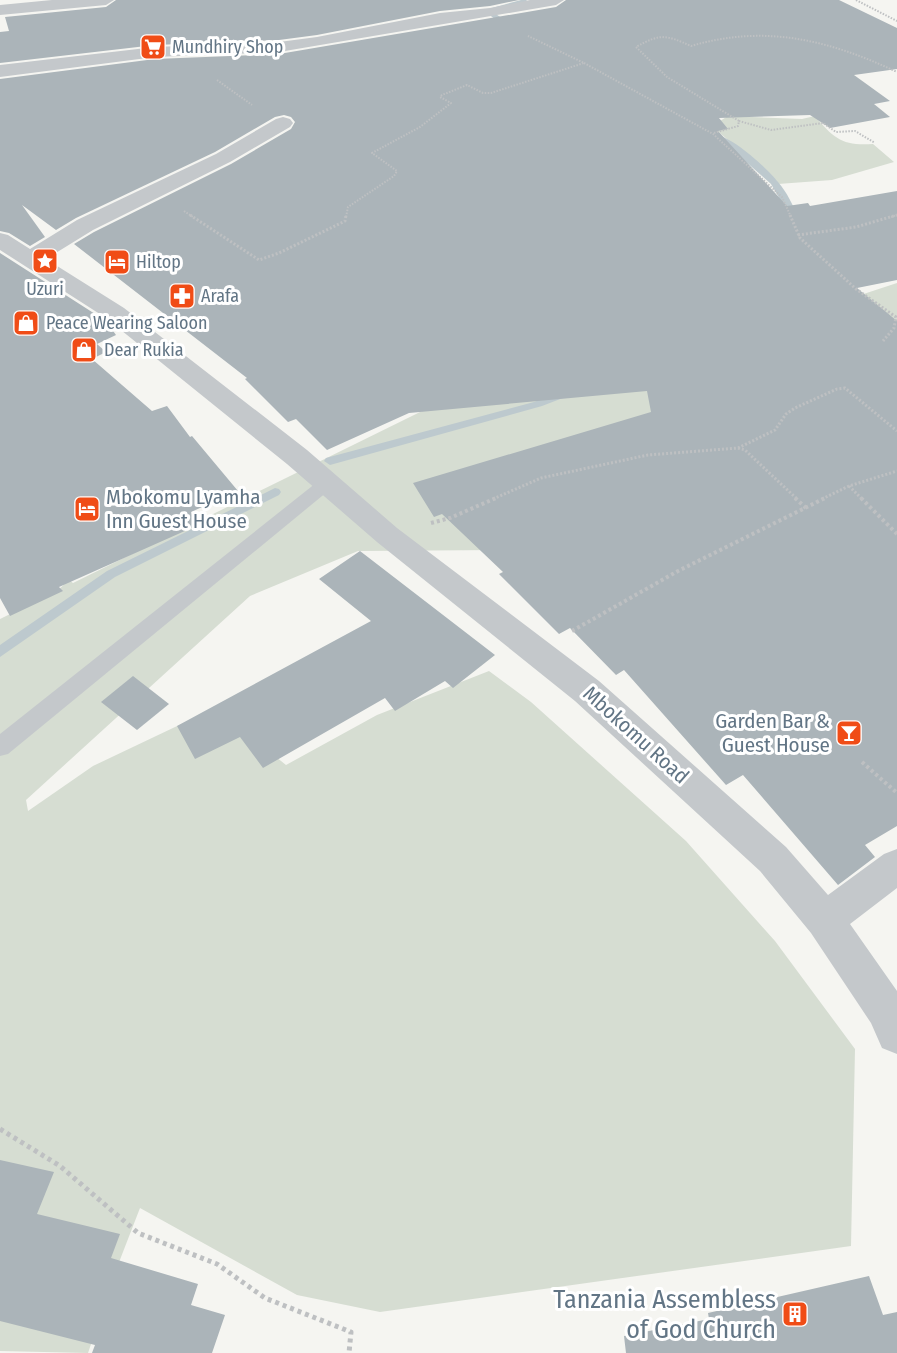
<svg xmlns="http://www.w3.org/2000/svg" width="897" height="1353" font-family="'Fira Sans Condensed',sans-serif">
<rect width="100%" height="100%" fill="#f5f5f1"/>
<g fill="#d6ddd2">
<path d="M728 116 802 119 815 116C834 139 843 146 873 144L894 162 832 180 778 184 712 126Z"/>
<path d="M897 283V423L501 550 358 551 250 596 26 800 28 811 93 766 215 708 286 765 377 715 489 671 531 702 686 841 775 941 855 1049 851 1246 380 1312 297 1295 140 1208 116 1270 88 1353 0 1351V619L57 591 69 580 73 583 479 383 827 306Z"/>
</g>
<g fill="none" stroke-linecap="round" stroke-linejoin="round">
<g fill="#bdc9ce" fill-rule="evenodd">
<path d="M521 0H527L524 4 494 13 515 26V30H509L487 13 492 8Z"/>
<path d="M711 134C729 133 767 168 778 182 787 192 793 206 799 218L798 220H792L771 184 727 145 711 138Z"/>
<path d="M564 391 569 394 568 396 542 406 330 465 324 461 326 458 534 402Z"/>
<path d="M275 488 279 489 281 492 279 495 115 577 0 657V645L107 571Z"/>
</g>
</g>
<g fill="#abb4b9">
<path d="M116 0H519L490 6 440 11 317 35 279 40 155 45 0 63V32L9 31 5 17 106 7Z"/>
<path d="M566 0H839L897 28V69L854 75 890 101 874 104 890 117 830 128 810 115 719 118 728 129 718 131 787 206 808 203 810 206 897 191V280L857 288 897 321V826L865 845 875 857 838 885 743 775 726 785 624 670 616 675 570 628 559 634 499 574 503 572 442 514 434 517 413 483 651 412 647 391 409 413 327 450 296 419 288 422 245 379 247 378 74 244 94 232 231 164 291 129 295 122 291 117 284 115 275 117 215 152 76 218 56 230 22 205 45 237 30 246 9 233 0 231V79L155 59 279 54 556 7Z"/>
<path d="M0 253 106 321 116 335 97 344 106 352 92 359 152 411 167 406 190 437 192 436 238 491 191 512 196 526 59 587 63 591 10 616 0 598Z"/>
<path d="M360 551 495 655 453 688 445 681 395 711 385 698 263 768 240 737 195 759 177 726 371 621 319 579Z"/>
<path d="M133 676 169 704 137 730 101 702Z"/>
<path d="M0 1160 54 1172 37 1214 120 1234 111 1258 198 1284 191 1305 225 1315 212 1353H92L95 1345 0 1321Z"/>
<path d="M869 1276 883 1315 897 1312V1353H626L624 1336 709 1319 708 1313Z"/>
</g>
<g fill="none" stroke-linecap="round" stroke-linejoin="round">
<g stroke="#bec0c2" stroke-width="2" stroke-dasharray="1.5 1.5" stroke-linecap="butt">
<path d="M856 0 897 21"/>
<path d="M584 63 713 134 782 197 791 217"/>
<path d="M217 80 252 105"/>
<path d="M739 121 667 77 636 47C661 33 666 35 691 46 765 24 829 40 897 72"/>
<path d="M714 133 738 126 739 121 771 130 823 123 836 132 855 131 875 143"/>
<path d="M184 211 193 217"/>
<path d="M346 217 348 207 394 176 397 171 372 153 420 127 451 103 440 97 442 95 467 85 483 93H491L584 63 528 36"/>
<path d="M891 217 897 215"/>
</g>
<g stroke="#bec0c2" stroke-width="3" stroke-dasharray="2 2" stroke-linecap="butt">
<path d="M190 215 259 260 279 253 341 223 345 221 346 215"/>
<path d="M790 215 800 238 856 289 896 317 894 328 883 341"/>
<path d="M798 235 856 227 897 215"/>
<path d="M738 448 745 450 797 499"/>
<path d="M849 486 862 499"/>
<path d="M493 499 541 478 648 455 738 448 775 430 786 414 795 408 837 389 845 388 897 431"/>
<path d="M822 499 849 486 897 471"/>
</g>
<g stroke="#bec0c2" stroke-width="4" stroke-dasharray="3 3" stroke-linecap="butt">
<path d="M795 498 806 508"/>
<path d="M861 498 897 534"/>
<path d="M431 523 450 518 496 498"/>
<path d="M572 631 678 571 825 498"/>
<path d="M862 762 897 793"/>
</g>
<path stroke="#bec0c2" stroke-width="5" stroke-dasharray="4 4" stroke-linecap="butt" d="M0 1129 60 1166 138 1233 217 1264 265 1298 351 1332 349 1353"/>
<path fill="#c4c8cb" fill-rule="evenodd" d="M327 477 333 479 336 483 333 487 8 754 0 756V734L321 479Z"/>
<g fill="#c4c8cb" fill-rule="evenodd">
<path d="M52 0H114L106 5 0 15V5Z"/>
<path d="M530 0H564L556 5 279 52 155 57 0 77V65L155 47 279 42 317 37 440 13 490 8Z"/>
<path d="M283 117 290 119 293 123 290 127 230 162 93 230 46 259 124 308 307 450 397 528 599 681 786 847 828 895 884 854 897 849V888L850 924 897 991V1054L882 1048 871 1023 811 933 760 871 575 701 377 542 287 464 106 318 0 250V233L8 235 30 249 77 220 216 154 276 119Z"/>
</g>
</g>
<defs>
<g id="supermarket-square" transform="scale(1.35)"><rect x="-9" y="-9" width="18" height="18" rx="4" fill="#f04c16" stroke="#fff"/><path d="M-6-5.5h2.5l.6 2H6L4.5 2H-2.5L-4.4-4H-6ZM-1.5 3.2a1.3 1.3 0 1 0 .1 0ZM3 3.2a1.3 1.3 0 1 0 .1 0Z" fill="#fff"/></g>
<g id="sight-square" transform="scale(1.35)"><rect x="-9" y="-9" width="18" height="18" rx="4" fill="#f04c16" stroke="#fff"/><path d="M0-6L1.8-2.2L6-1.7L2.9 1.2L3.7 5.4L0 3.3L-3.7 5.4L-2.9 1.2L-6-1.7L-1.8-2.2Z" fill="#fff"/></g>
<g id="hotel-square" transform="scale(1.35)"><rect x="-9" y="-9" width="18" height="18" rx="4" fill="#f04c16" stroke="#fff"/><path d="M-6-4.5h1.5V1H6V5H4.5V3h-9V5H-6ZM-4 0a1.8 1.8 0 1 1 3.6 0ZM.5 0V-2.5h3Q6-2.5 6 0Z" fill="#fff"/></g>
<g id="pharmacy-square" transform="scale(1.35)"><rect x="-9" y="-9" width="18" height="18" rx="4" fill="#f04c16" stroke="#fff"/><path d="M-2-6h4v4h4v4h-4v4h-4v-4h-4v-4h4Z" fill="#fff"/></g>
<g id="shop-square" transform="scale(1.35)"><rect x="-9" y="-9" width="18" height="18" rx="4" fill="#f04c16" stroke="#fff"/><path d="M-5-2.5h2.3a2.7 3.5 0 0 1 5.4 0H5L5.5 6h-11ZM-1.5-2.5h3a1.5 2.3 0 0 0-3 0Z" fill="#fff"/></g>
<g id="bar-square" transform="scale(1.35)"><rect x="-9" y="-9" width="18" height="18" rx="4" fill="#f04c16" stroke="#fff"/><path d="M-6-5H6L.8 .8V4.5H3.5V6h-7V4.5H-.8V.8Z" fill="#fff"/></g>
<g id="building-square" transform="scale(1.35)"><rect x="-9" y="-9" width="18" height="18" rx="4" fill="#f04c16" stroke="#fff"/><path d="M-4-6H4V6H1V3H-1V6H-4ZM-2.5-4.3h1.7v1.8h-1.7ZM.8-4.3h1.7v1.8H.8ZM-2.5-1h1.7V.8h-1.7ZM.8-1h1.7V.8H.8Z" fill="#fff"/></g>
</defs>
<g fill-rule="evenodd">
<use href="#supermarket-square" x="153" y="47"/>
<use href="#sight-square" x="45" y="261"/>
<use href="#hotel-square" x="117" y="262"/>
<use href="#pharmacy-square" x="182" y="296"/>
<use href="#shop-square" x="26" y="323"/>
<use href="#shop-square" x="84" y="350"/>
<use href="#hotel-square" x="87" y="509"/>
<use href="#bar-square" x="849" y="733"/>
<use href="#building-square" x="795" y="1314"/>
</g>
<g text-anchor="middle" stroke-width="6" stroke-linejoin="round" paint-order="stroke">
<g font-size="18" fill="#627585" stroke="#fff" text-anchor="start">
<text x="172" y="53">Mundhiry Shop</text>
<text x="136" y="268">Hiltop</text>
<text x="45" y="295" text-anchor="middle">Uzuri</text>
<text x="201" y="302">Arafa</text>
<text x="46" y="329">Peace Wearing Saloon</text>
<text x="104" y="356">Dear Rukia</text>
</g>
<g font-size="21" fill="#627585" stroke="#fff" text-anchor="start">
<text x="106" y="504">Mbokomu Lyamha<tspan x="106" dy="24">Inn Guest House</tspan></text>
<text x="830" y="728" text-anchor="end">Garden Bar &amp;<tspan x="830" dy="24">Guest House</tspan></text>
</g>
<g font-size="21" fill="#627585" stroke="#fff">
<text transform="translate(636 735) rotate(42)" y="7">Mbokomu Road</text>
</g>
<g font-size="26" fill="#627585" stroke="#fff" text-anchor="end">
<text x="776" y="1308">Tanzania Assembless<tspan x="776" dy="30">of God Church</tspan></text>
</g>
</g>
</svg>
